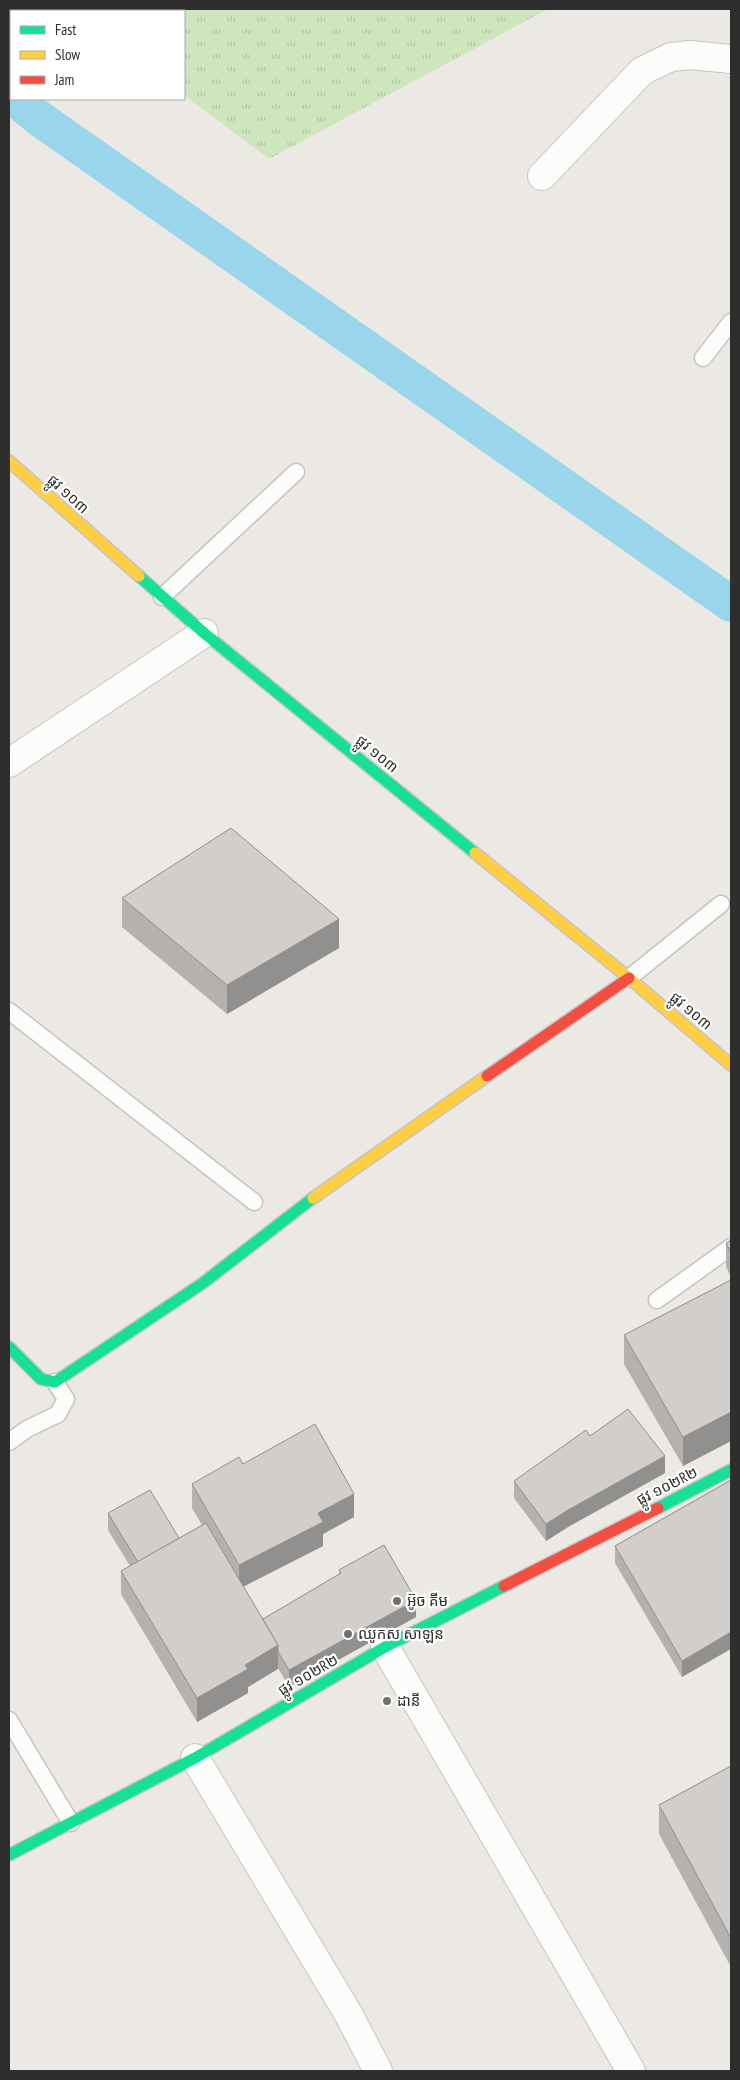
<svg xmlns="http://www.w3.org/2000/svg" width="740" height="2080" font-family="'PT Sans Narrow','Noto Sans Khmer',sans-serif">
<defs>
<pattern id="grass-tufts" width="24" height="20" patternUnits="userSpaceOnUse" patternTransform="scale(1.25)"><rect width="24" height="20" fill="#cee6be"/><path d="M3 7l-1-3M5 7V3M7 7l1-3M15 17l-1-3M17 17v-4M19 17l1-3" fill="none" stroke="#b1c6a4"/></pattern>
</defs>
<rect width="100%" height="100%" fill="#ece8e4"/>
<path fill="url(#grass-tufts)" d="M70 9H548L269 159 184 95V11H73Z"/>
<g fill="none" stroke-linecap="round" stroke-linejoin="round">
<path stroke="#99d6ec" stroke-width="36" d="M15 99 40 119 731 604"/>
<g stroke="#c5c4c5" stroke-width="19">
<g id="lane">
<path d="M703 358 731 322"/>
<path d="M162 597 296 472"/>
<path d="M629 978 721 904"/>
<path d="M9 1011 254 1202"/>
<path d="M657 1300 731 1247"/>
<path d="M9 1442 27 1429 58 1414 66 1399 55 1382"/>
<path d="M9 1720 71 1823"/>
</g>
</g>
<g stroke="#c5c4c5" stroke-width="30">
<g id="street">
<path d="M542 176 642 71 671 57 690 55 731 59"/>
<path d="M9 763 204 633"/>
<path d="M385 1647 631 2071"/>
<path d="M195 1758 349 2015 378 2071"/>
</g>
</g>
<g stroke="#c5c4c5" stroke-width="14">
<g id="fast">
<path d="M139 576 204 633 475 853"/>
<path d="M9 1347 41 1379 55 1382 203 1283 313 1198"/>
<path d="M658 1508 731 1470"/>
<path d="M9 1855 195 1758 385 1647 504 1586"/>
</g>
</g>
<g stroke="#c5c4c5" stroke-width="14">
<g id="slow">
<path d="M9 461 139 576"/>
<path d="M475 853 629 978 731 1065"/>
<path d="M313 1198 487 1076"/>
</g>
</g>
<g stroke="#c5c4c5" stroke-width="14">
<g id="jam">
<path d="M487 1076 629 978"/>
<path d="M504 1586 658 1508"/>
</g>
</g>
<use href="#lane" stroke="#fcfcfb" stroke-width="16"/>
<use href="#street" stroke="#fcfcfb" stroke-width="28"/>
<use href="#fast" stroke="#16e098" stroke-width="11"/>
<use href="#slow" stroke="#ffcf43" stroke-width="11"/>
<use href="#jam" stroke="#f24e42" stroke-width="11"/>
</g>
<g fill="#b4b1af">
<path d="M122 898 339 948 227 1014 122 927Z"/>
<path d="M731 1240V1277L726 1267V1243Z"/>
<path d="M731 1280V1441L683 1466 624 1364V1335Z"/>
<path d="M590 1436 665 1473 568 1527 546 1541 514 1498V1481Z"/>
<path d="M243 1464 354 1517 323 1534V1546L243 1586 263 1619 339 1574V1570L416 1617 289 1687 278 1668 248 1687V1693L197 1722 121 1594V1571L130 1566 108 1530V1513L179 1538 202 1525 192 1508V1484Z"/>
<path d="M731 1480 682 1677 615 1563V1546Z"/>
<path d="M731 1766V1967L659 1834V1805Z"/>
</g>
<g fill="#92908e">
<path d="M339 919V948L227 1014V985Z"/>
<path d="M731 1412V1441L683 1466V1437Z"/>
<path d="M665 1456V1473L568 1527 546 1541V1524L568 1510Z"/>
<path d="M354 1494V1517L323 1534V1546L239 1589V1565L318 1513Z"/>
<path d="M416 1600V1617L289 1687V1670Z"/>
<path d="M731 1632V1649L682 1677V1661Z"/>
<path d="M278 1645V1669L248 1687V1693L197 1722V1698L245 1665Z"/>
</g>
<g fill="#d1cecb" stroke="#92908e">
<path d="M231 828 339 919 227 985 122 898Z"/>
<path d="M731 1240V1253L726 1243Z"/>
<path d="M731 1280V1412L683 1437 624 1335Z"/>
<path d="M628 1409 665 1456 568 1510 546 1524 514 1481 586 1430 590 1436Z"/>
<path d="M315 1424 354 1494 318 1513 323 1522 239 1565 192 1484 239 1457 243 1464Z"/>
<path d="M731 1480V1632L682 1661 615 1546Z"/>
<path d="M150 1490 179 1538 138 1562 108 1513Z"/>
<path d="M206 1523 278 1645 245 1665 248 1669 197 1698 121 1571Z"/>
<path d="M384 1545 416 1600 289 1670 278 1652V1645L263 1619 341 1573 339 1570Z"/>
<path d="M731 1766V1938L659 1805Z"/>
</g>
<g fill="#706f6e" stroke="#fff" stroke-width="2">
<circle cx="397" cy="1601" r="5"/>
<circle cx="348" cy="1634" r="5"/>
<circle cx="387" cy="1701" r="5"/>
</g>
<g text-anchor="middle" stroke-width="4.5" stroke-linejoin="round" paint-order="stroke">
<g font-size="15" fill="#2e2e2e" stroke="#fff">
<text transform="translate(68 494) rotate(42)" y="5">ផ្លូវ ១០៣</text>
<text transform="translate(377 754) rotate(39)" y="5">ផ្លូវ ១០៣</text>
<text transform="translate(691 1011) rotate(40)" y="5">ផ្លូវ ១០៣</text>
<text transform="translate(667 1486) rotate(-27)" y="5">ផ្លូវ ១០២R២</text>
<text transform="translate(308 1675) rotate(-30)" y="5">ផ្លូវ ១០២R២</text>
</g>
<g font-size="15" fill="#2e2e2e" stroke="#fff" text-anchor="start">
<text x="407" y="1606">អ៊ូច គីម</text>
<text x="358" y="1639">ឈូកស សាឡន</text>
<text x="397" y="1706">ដានី</text>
</g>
</g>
<rect width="740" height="2080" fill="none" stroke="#2e2e2e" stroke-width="20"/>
<rect x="10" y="10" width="175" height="90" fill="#ffffff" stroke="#ababab"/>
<rect x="20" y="26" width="25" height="8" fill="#16e098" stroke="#ababab"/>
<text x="55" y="35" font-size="15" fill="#2e2e2e">Fast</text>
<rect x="20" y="51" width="25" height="8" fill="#ffcf43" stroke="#ababab"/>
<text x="55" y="60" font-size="15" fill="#2e2e2e">Slow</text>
<rect x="20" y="76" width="25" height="8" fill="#f24e42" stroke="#ababab"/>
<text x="55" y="85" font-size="15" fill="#2e2e2e">Jam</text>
</svg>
